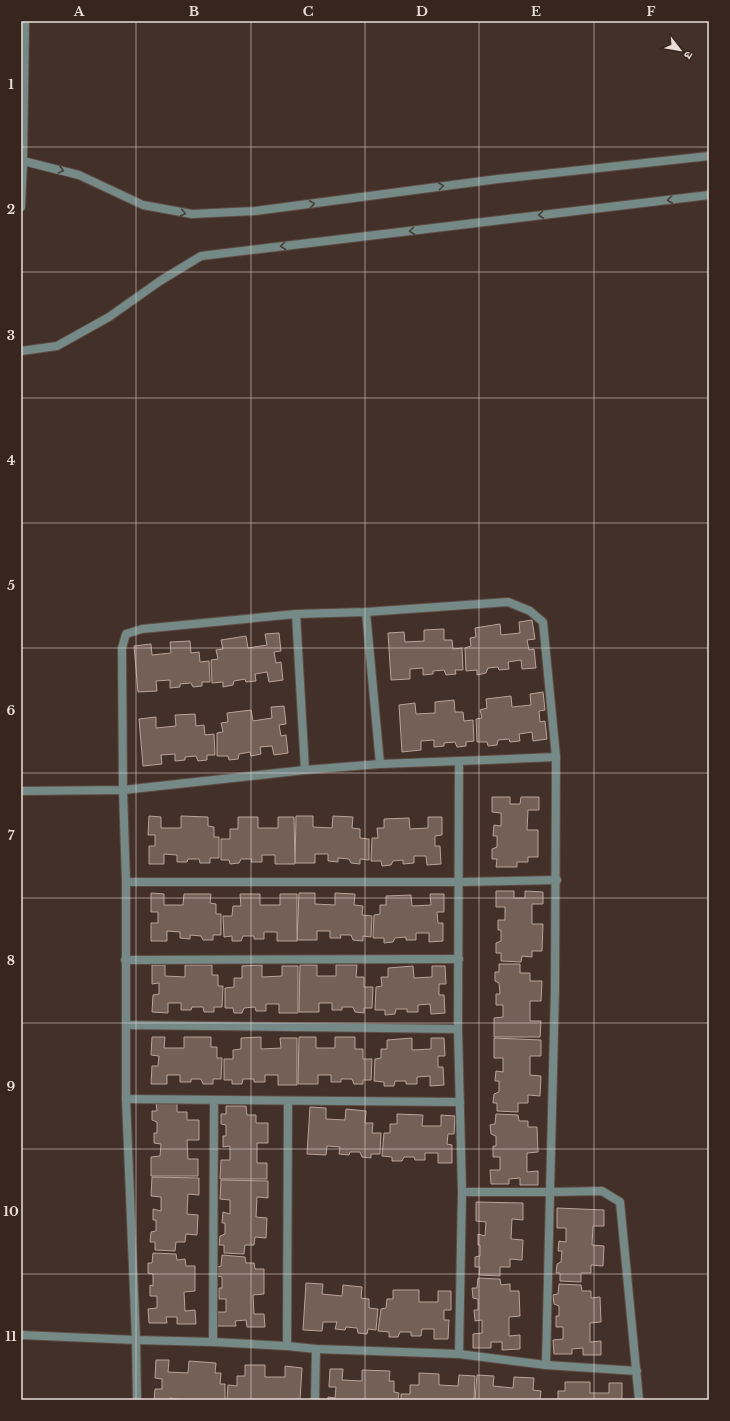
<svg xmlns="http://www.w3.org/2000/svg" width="730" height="1421" font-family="'Libre Baskerville','Noto Sans Devanagari',serif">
<rect width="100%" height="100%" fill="#433028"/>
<g fill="#756057" stroke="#baa399">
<path d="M532 620 535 639 527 640 529 650 534 649 536 668 522 669 521 660 508 662 509 669 499 670 498 667 488 668 486 673 477 675V670L466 671 465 648 471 646 470 638 476 637 475 628 500 624 501 635 520 633 519 622Z"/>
<path d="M444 629V640H452L453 649 462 648 463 670H455L456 674 446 675 444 670 433 671V674L423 675V668L410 669V679L391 680 388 633 404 632 405 642 424 641V630Z"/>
<path d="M279 633 281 651 274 652 276 663 281 662 283 680 269 682 267 672 255 674 256 681 246 682 245 679 234 681 233 685 223 687V682L212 683 211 660 218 659 216 650 223 649 221 640 246 636 248 648 267 645 265 634Z"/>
<path d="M190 641 191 653 199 652 200 662 209 661 210 682H202V686L193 687 191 683 180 684V687L170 688V680L156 681 157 691 138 692 134 646 151 644 152 655 171 653 170 642Z"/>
<path d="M543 692 545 710 539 711 540 722 545 721 547 739 533 741 532 732 519 734 520 741 510 742 509 739 498 740 497 745 488 746 487 742H477L476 719 482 718 480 710 487 708 486 699 511 696 512 707 531 705 530 694Z"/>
<path d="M454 700 455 712H463L464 721 473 720 474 741 466 742V746L457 747 455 742 444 743V746L434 747V740L421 741V750L402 752 399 705 415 703 416 714 435 713V702Z"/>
<path d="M284 706 286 724 279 725 281 736 286 735 288 753 274 755 272 746 260 747 261 754 251 756 250 752 239 754 238 759 229 760 228 756H217V733L223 732 221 723 228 722 227 713 251 710 253 721 272 718 271 707Z"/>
<path d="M195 714 196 726 204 725 205 735 214 734 215 755H207V760L198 761 196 756 185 757V760L175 761V754L161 755 162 764 143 766 139 719 156 717V728L176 726 175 715Z"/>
<path d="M492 797H510V804H520L521 797H539V810H528L527 830H538V857H528V862H517V867H496L497 859H492V849L497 847V836H493L494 825 501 826V813L492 812Z"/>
<path d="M149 816 161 817V828H181V816L208 817V826L214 827V837H219V858H210V863H200L199 859H188L187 862H177V855L164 854V864H149V846H155V835H148Z"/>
<path d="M296 816H313V827L332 828 333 816 353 817 352 828 360 829V838L369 839V860L360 859V864L351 863 349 859 338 858V862L328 861V854H315V863H295Z"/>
<path d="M238 817H258V828H278V817H294L295 864H275V855H262V862H251L252 859H241L239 863 230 864 229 860H221V839H230V829H238Z"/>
<path d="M428 817H442V835L435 836V846H440L441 864 427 865 426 856H414V863L403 864V860L393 861 391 865 382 866 381 861H371L372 838H378L377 828H384V819L409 818 410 829 428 828Z"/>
<path d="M496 891H514V898H525V891L543 892V904H532V924H543L542 951H532V957L522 956 521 962 501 961V953H496V943L501 941V930H498V920H505V907H496Z"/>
<path d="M151 893 164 894V905H183L184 894H211L210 903 216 904V914H221V935H213V940H203L201 936 190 935V939L180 938V932L167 931V941H151V923H158V912H151Z"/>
<path d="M299 893H315V904L335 905V893L355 894 354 905 363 906 362 915 372 916 371 937 363 936V941L353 940 351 935H340L341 938H330V931H317V940H297Z"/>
<path d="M240 894H260V905H280V894H297V941H277V932H264V939H254V936H243L241 941H232V936L224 937 223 916H232L233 906H241Z"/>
<path d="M430 894H444V912H437L438 923H443V941L429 942V933H416V940H406V937L395 938 393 942 384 943V938H373L374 915 380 914V905H386V896L411 895 412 906 431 905Z"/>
<path d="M499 964H520V973H530V981H542L541 1001H530V1021H541L540 1037H494V1018L503 1017V1005H496V994H500L499 983 495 981V972H499Z"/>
<path d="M152 965H165V976L185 977V965H212V975H218V986H223L222 1007H214V1012H204L203 1007H192L191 1010H181V1003H168V1013L152 1012 153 995 159 994V983L152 984Z"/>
<path d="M262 965V977L282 976V966H298V1013H279V1004H266V1011H256L255 1007 244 1008 242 1013H234L233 1008H225V988L234 987V978H242V966Z"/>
<path d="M300 965H317V976H336V965H357L356 977H364V987H373L372 1008H364V1013L355 1012 353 1007H342V1010H332V1003H319V1012H299Z"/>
<path d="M413 966 414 978 432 977V966H445L446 984H439V995H444L445 1013 431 1014 430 1004 418 1005V1012H407V1009H396L395 1014 385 1015V1010H375L376 987 382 986 381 977H388V968Z"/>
<path d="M152 1037H165L164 1048H184V1037H211V1047H217V1058H222L221 1079H213V1084H203L201 1079H191V1082H180V1075H167V1084H151L152 1066H158L159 1056 151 1055Z"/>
<path d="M261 1037V1049L281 1048 280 1038H297V1085H278V1075H265V1082H254V1079H243L242 1084H232V1080H224V1059H233V1050L241 1049V1038Z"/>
<path d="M299 1037H316V1048H335V1037H355V1049H363V1059H372L371 1080H363V1084H354L352 1079H341V1082H331V1075H318V1084H298Z"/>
<path d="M412 1038V1050L431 1049V1038H444L445 1056H438V1067H443L444 1085 430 1086V1076L417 1077V1084H406V1081H395L394 1086H384V1082L374 1081 375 1059 381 1058V1049H387V1040Z"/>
<path d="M494 1038 541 1040V1056H530V1075L541 1076 540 1096 528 1095V1103H518V1112L497 1111V1103H493L494 1094 499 1092V1081H495L496 1071 503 1072V1058H494Z"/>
<path d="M156 1103H177V1112H187V1120H199V1140H187L188 1159H198V1176H151V1157L160 1156 161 1144 154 1143V1133H157V1122L152 1120V1111H157Z"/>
<path d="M226 1106H246L247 1115H256V1123H268V1143H257V1163H267V1179H220L221 1160H230V1146L223 1147V1136H226V1125L221 1124V1114H226Z"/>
<path d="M310 1107 326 1108V1119L345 1120 346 1109 366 1111 365 1123H373L372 1133H381L380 1154H371V1158L362 1157 360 1152H350L349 1155 339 1154 340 1147 327 1146 326 1155 307 1154Z"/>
<path d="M397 1114 423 1115 422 1126H441V1115L455 1116 454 1134H448L447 1144 452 1145V1163H438V1153H425V1160H415L414 1157H404L402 1161H392V1157L382 1156 384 1133H390V1124H397Z"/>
<path d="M496 1114 518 1115 519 1121H528V1127H537L538 1152 527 1153V1172L538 1171V1185H520V1178L509 1179V1184H491L490 1170H500V1157H493V1146H496V1136L491 1134 490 1125 495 1124Z"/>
<path d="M152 1177 199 1178V1195L188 1194 187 1214 198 1215 197 1235 186 1234 185 1242H176L175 1251 155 1250V1242H150L151 1232 156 1231V1220H153V1209L161 1211V1197L151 1196Z"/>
<path d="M221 1180 268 1181V1198L257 1197 256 1217 267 1218 266 1238 255 1237 254 1245H245L244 1254 224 1253V1245H219L220 1236 225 1234V1223H222L223 1212 230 1214V1200L220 1199Z"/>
<path d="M476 1202 523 1203V1220L512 1219 511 1239 523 1240 522 1260 510 1259V1267H500V1276L479 1275 480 1267H475V1257L480 1256V1245H478V1234L485 1236 486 1222 476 1221Z"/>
<path d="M557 1208 604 1210V1226H593L592 1245 604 1246 603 1266 591 1265V1273H581V1282L560 1281V1273H556L557 1264 561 1262 562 1251H558L559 1241 566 1242V1228H557Z"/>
<path d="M153 1253 176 1254 177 1260 185 1259 186 1266H195V1291L184 1292 185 1311 195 1310 196 1324H177V1317H166L167 1323H149L148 1309 157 1308V1296H150V1285L153 1286V1274L148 1273V1263H152Z"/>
<path d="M222 1255 245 1257 246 1263H254L255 1269H264V1294L253 1295 254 1314H264L265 1327H247L246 1320 235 1321 236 1326H217V1312H226V1299H219V1288H222V1277L217 1276V1267L221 1266Z"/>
<path d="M478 1278 500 1279 501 1285 510 1284V1291H519L520 1316 509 1317V1336L520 1335V1349L502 1350V1342H491V1348H473V1334L482 1333V1320L475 1321 474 1310H478V1299L473 1298 472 1288H477Z"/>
<path d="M306 1283 323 1284 322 1294 342 1296 343 1285 362 1287 361 1298 369 1299V1308L378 1309 376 1330 368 1329 367 1334 358 1333 357 1328 346 1327 345 1330 335 1329 337 1322H323L322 1331 303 1330Z"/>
<path d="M559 1284 581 1285 582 1291H591V1298L600 1297 601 1322 590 1323V1342L601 1341V1355H583V1348L572 1349V1354H554L553 1340 563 1339V1327H556V1316H559V1306L554 1304 553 1295 558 1294Z"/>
<path d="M393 1290H419V1302H438V1291H451V1310H444V1320H449L448 1339H434V1329H422L421 1336H411V1332H400L398 1337H389V1332L378 1331 381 1309 386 1308 387 1299H393Z"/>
<path d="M156 1360H169L168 1372 188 1373 189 1361 216 1363 215 1373H221L220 1384H225V1400H183L170 1398V1400H154L155 1389H162V1379L155 1378Z"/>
<path d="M245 1365H265V1377H285V1366L302 1368 300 1400H227L228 1385 237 1386V1376H245Z"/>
<path d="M330 1369H343L342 1380 362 1381V1370L390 1371 389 1381H394V1392L399 1393 398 1400H328V1397L335 1398 336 1387H329Z"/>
<path d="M419 1373 439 1374V1385L458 1386 459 1375 475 1376 474 1400H401V1394H410V1385H419Z"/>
<path d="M477 1375 494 1376 493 1386 513 1388 514 1377 534 1378 533 1390 541 1391 540 1400H475Z"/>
<path d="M565 1382H590V1393H609V1383H622V1400H558V1391H565Z"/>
</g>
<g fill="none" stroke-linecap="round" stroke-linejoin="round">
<g stroke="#5e4c44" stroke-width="10">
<g id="minor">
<path d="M366 612 380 764"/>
<path d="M296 614 305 770"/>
<path d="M459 761 556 757"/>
<path d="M21 791 123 790 305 770 380 764 459 761 458 1029 462 1192 459 1354"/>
<path d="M126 882H459L557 880"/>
<path d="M125 960 459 959"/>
<path d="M126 1025 458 1029"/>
<path d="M126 1099 460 1102"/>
<path d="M462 1192H550L546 1365"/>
<path d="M21 1335 136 1340 137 1400"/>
<path d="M213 1342 214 1101"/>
<path d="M287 1346 288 1101"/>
<path d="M637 1371 546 1365 459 1354 316 1349 287 1346 213 1342 136 1340 126 1099V882L123 790 122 648 126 634 142 629 296 614 366 612 508 602 530 611 543 622 556 757 555 990 550 1192 602 1191 620 1202 639 1400"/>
<path d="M315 1400 316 1349"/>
</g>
</g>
<g stroke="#5e4c44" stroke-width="10">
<g id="tertiary">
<path d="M23 161 79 175 143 205 192 214 255 211 498 179 709 156"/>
<path d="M21 207 23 161 25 21"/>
<path d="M21 351 57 346 109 317 160 281 201 256 709 195"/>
</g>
</g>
<use href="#minor" stroke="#758987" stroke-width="8"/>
<use href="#tertiary" stroke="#758987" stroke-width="8"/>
</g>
<defs><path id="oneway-chevron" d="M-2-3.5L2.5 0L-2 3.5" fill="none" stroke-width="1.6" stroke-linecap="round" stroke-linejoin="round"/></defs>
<g stroke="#473f38">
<use href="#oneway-chevron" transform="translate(61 170) rotate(13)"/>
<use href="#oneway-chevron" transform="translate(441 186) rotate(-8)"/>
<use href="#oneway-chevron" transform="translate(670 200) rotate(173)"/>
<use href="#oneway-chevron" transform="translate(312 204) rotate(-8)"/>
<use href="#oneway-chevron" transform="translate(183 213) rotate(11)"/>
<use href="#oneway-chevron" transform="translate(541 215) rotate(173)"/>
<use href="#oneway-chevron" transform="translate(412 231) rotate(173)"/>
<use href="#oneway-chevron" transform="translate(283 246) rotate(173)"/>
</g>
<path fill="none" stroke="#e9ddd8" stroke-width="1" stroke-opacity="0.55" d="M136 21V1400M251 21V1400M365 21V1400M479 21V1400M594 21V1400M21 147H709M21 272H709M21 398H709M21 523H709M21 648H709M21 773H709M21 898H709M21 1023H709M21 1149H709M21 1274H709"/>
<rect width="730" height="1421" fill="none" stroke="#38261e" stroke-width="44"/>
<g transform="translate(680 50) rotate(121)" stroke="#38261e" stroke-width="3" paint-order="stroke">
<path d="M0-3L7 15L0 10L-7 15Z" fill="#e9ddd8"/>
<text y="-6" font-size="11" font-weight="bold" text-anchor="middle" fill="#e9ddd8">उ</text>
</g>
<rect x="22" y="22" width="686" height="1377" fill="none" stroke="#e9ddd8" stroke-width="1.5"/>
<g font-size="13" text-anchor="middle" font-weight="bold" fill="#e9ddd8">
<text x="79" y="16">A</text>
<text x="194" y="16">B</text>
<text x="308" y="16">C</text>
<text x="422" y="16">D</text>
<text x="536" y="16">E</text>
<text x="651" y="16">F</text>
<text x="11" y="89">1</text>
<text x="11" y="214">2</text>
<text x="11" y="340">3</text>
<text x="11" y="465">4</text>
<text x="11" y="590">5</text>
<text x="11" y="715">6</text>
<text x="11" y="840">7</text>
<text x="11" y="965">8</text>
<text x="11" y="1091">9</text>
<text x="11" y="1216">10</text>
<text x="11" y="1341">11</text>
</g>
</svg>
